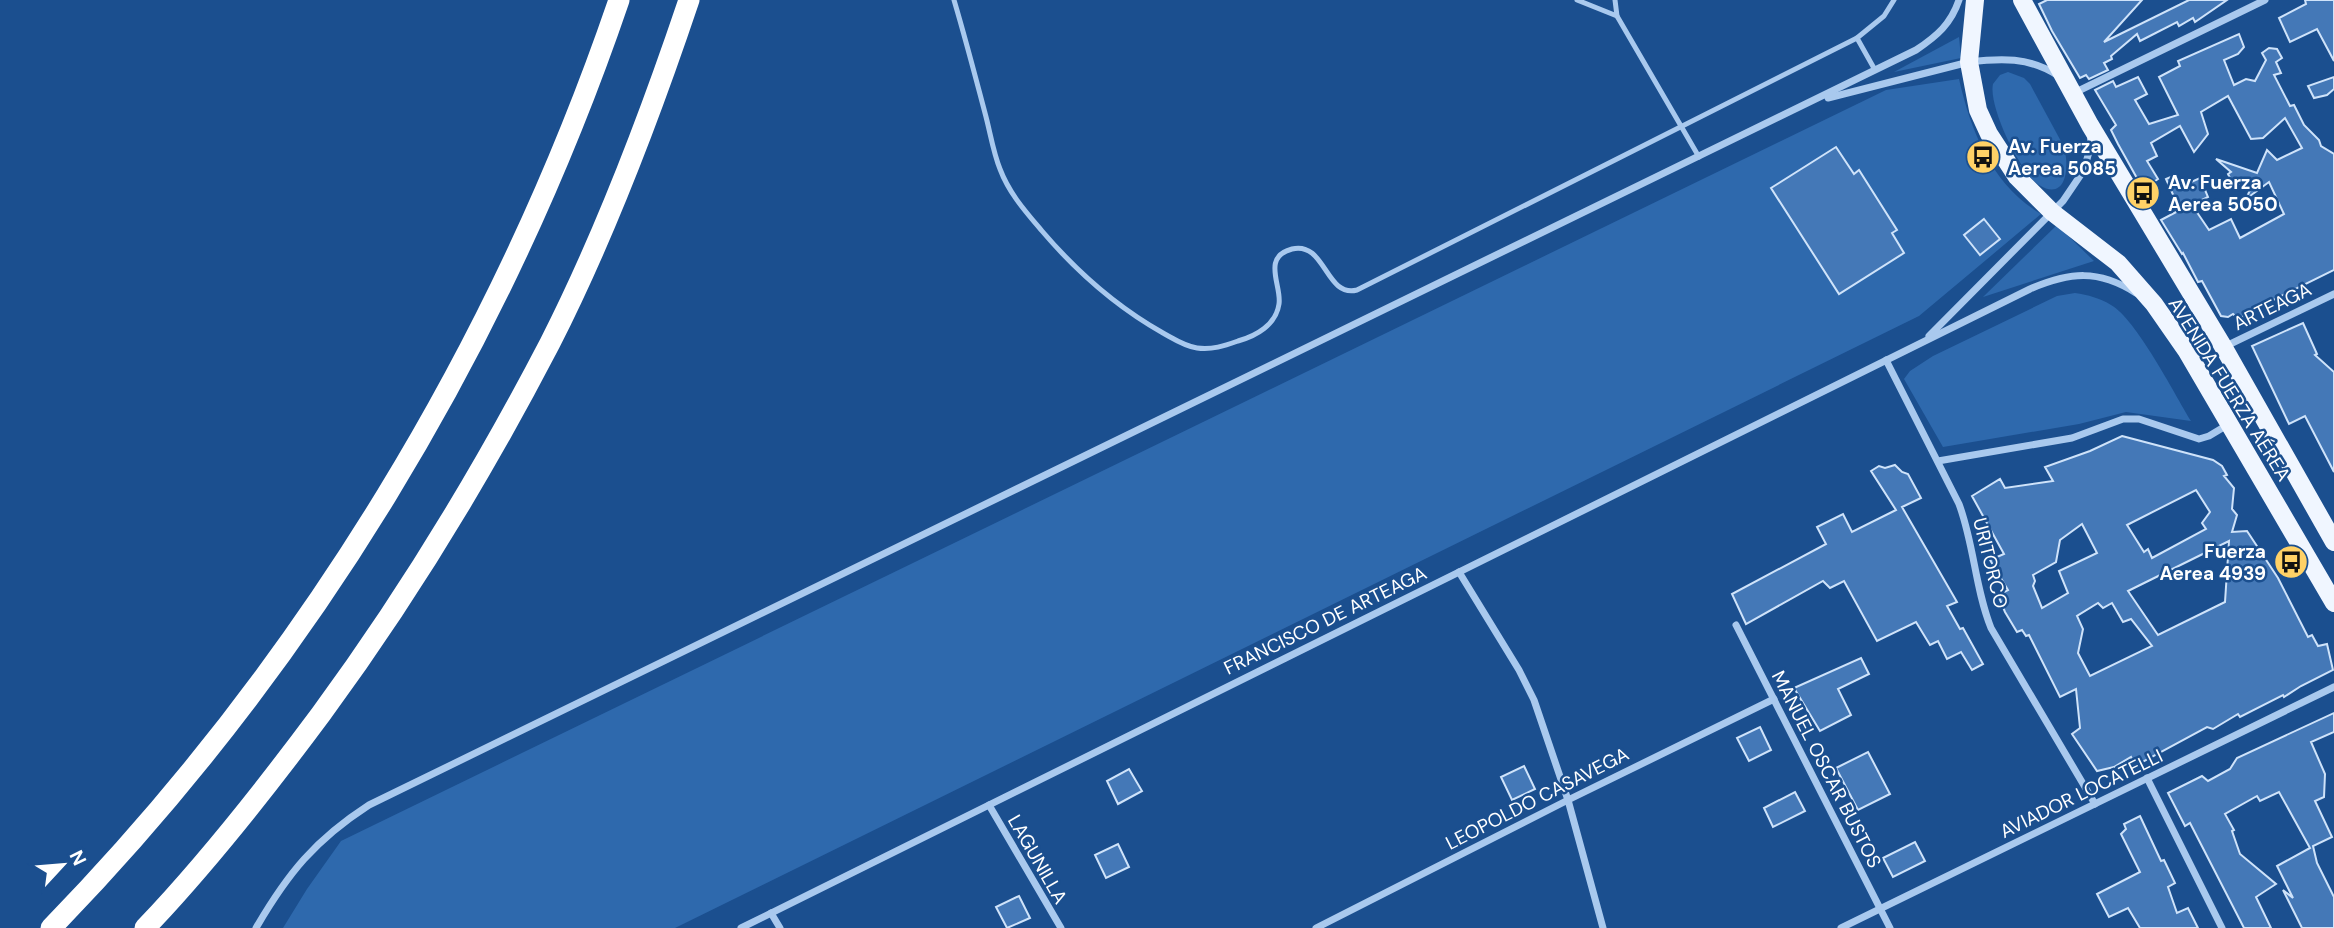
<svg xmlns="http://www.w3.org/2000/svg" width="2334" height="928" font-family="'DM Sans',sans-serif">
<rect width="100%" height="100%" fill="#1b4f8f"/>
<g fill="#2e69ad">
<path d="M1959 37 1961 58 1894 72Z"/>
<path d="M2008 72 2024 78 2030 84 2063 145C2070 162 2068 203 2039 185 2020 173 1988 106 1993 84L2000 75Z"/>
<path d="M1959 79C1971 132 1992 185 2041 214L1919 316 675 928H283L307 889 341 841 1886 90Z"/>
<path d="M2057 225 2094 261 1983 297Z"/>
<path d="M2075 293C2088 295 2100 298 2111 305 2136 319 2174 393 2191 421L2126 412 2079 424 1943 447 1904 379 1910 371 1933 356 2057 296Z"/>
</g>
<g fill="#4478b7" stroke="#cfe3fa" stroke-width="2" fill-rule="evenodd">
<path d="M2047 0H2142L2104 42 2189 0H2227L2195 22 2193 18 2179 26 2177 22 2140 41 2137 34 2111 56 2112 59 2104 63 2108 70 2089 79 2086 75 2080 78 2052 31 2039 4Z"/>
<path d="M2305 0H2334V61L2317 29 2290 42 2279 18 2306 4Z"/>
<path d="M2239 34 2244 47 2238 54 2224 60 2234 85 2246 79 2255 81 2266 60 2262 53 2269 48 2277 49 2282 58 2276 62 2281 73 2274 75 2290 106 2294 105 2304 125 2319 140 2321 146 2334 154V270L2253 310 2239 319 2233 314 2228 317 2221 316 2202 281 2198 282 2183 253 2182 254 2161 220 2180 210 2166 179 2173 176 2180 187 2200 178 2208 197 2192 205 2209 230 2231 219 2240 238 2284 214 2269 182 2246 199 2251 188 2242 182 2234 186 2228 174 2231 172 2216 159 2257 173 2267 150 2277 160 2302 148 2285 118 2263 138 2251 139 2228 96 2201 112 2208 134 2194 152 2180 126 2151 143 2157 156 2147 161 2158 179 2143 189 2118 144 2111 130 2116 125 2095 90 2113 81 2116 87 2138 77 2147 94 2135 100 2149 124 2178 115 2159 77 2180 66 2178 61Z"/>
<path d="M2334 77V89L2327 95 2314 98 2308 86Z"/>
<path d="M1836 147 1854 174 1859 170 1897 230 1892 233 1904 253 1839 294 1771 188Z"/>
<path d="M1984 219 2000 239 1980 255 1964 235Z"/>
<path d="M2303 323 2317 354 2315 355 2334 372V472L2305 416 2289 424 2252 346Z"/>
<path d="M2122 436 2213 460 2222 466 2227 475 2224 476 2234 488 2232 509 2237 515 2232 532 2247 531 2278 578 2308 637 2312 635 2318 646 2327 644 2333 670 2301 686 2284 697 2283 695 2240 717 2238 714 2213 729 2207 727 2135 766 2131 757 2114 767 2097 771 2072 734 2080 728 2076 689 2060 697 2029 635 2026 636 2022 630 2017 632 2005 612 1998 595 2008 590 1990 560 2004 554 1972 496 2000 479 2005 488 2053 481 2045 467 2090 451ZM2196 490 2210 512 2202 523 2206 529 2152 558 2148 549 2144 552 2127 525ZM2082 524 2097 553 2059 571 2068 593 2042 608 2033 586 2035 581 2033 575 2056 562 2060 540ZM2229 541 2225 602 2158 635 2128 591ZM2098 603 2103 608 2112 603 2123 622 2131 619 2152 646 2090 676 2078 653 2083 629 2077 616Z"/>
<path d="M1895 465 1902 472 1908 474 1921 498 1902 507 1957 602 1947 606 1960 629 1963 628 1983 664 1972 670 1961 652 1947 659 1938 641 1930 645 1916 622 1877 641 1844 581 1830 588 1823 581 1746 624 1732 594 1826 544 1817 527 1843 514 1852 532 1896 510 1871 471 1879 466 1885 468Z"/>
<path d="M1861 658 1869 674 1838 689 1851 715 1820 731 1794 688Z"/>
<path d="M2334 713V732L2311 742 2325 774 2324 797 2315 801 2332 837 2313 846 2317 863 2334 897V928H2302L2283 890 2293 898 2277 866 2310 848 2279 792 2260 801 2257 796 2225 814 2234 830 2232 831 2240 854 2276 884 2256 897 2271 928H2244L2190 823 2185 826 2168 793 2202 776 2208 781 2230 769 2237 758Z"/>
<path d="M1760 727 1771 750 1749 761 1737 738Z"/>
<path d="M1868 752 1890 794 1858 810 1836 768Z"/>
<path d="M1524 766 1535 789 1512 800 1501 777Z"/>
<path d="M1129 769 1142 791 1118 804 1107 781Z"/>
<path d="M1795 792 1805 811 1773 827 1764 808Z"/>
<path d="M2140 816 2161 861 2164 860 2175 883 2168 887 2177 913 2188 908 2198 928H2140L2128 908 2109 917 2097 894 2140 872 2121 834 2126 829 2124 824Z"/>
<path d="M1915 842 1925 861 1893 877 1883 858Z"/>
<path d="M1118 844 1129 867 1106 878 1095 855Z"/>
<path d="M1019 896 1030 918 1007 928 996 907Z"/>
</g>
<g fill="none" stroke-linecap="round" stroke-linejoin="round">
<g stroke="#a9c9ee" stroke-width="5">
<path d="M954 0C965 37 975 75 985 113 990 131 993 152 1000 169 1009 193 1025 211 1042 231 1077 272 1115 306 1163 333 1174 339 1184 346 1197 348 1212 350 1224 346 1238 341 1256 336 1276 325 1279 304 1282 286 1261 257 1292 249 1326 241 1325 298 1357 290L1857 38 1884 16 1894 0"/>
<path d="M1577 0 1617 16 1699 157"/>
<path d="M1615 0 1617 16"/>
<path d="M1857 38 1875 70"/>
</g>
<g stroke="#a9c9ee" stroke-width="7">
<path d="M2074 93 2265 0"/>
<path d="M1828 98 1969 62C2001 58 2029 57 2057 75"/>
<path d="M1929 336 2063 201 2084 170 2090 148 2091 134"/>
<path d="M2224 347 2334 294"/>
<path d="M1886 360 1959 504C1974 544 1975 588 1991 628L2095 804"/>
<path d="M1938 461 2072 438 2123 419H2139L2199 439 2209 436 2229 424"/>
<path d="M1459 572 1519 670 1534 700 1568 800 1603 928"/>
<path d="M1736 625 1890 928"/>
<path d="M2147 778 2222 928"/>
<path d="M989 805 1061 928"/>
<path d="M771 913 780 928"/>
<path d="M256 928C288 873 315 840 369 805L1916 50C1937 36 1951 24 1959 0"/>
<path d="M741 928 2030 289C2070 272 2098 269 2136 293"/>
<path d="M1316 928 1568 800 1774 699"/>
<path d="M1841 928 2334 687"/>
</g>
<g stroke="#f0f6ff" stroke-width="18">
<path d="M1975 0 1969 62 1978 110 1989 134 2017 177 2052 212 2118 263 2154 304 2186 350 2334 603"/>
<path d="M2022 0 2090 125 2224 348 2334 542"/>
</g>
<g stroke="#fff" stroke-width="21">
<path d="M51 928C306 666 501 346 619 0"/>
<path d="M145 928C209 861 266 788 321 714 407 597 483 472 550 343 606 233 650 116 689 0"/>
</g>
</g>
<defs>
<g id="bus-disc" transform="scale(1.75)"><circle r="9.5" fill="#ffd166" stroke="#1b4f8f"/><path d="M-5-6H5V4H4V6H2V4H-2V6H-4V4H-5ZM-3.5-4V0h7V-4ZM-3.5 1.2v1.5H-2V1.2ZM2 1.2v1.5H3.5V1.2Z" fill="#111"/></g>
</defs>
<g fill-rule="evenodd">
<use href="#bus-disc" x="1983" y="157"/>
<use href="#bus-disc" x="2143" y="193"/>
<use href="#bus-disc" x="2291" y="562"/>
</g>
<g text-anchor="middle" stroke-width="5" stroke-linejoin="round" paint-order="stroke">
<g font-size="19" font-weight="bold" fill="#fff" stroke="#1b4f8f" text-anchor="start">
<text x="2008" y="153">Av. Fuerza<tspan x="2008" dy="22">Aerea 5085</tspan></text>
<text x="2168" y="189">Av. Fuerza<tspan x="2168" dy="22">Aerea 5050</tspan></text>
<text x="2266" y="558" text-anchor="end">Fuerza<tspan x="2266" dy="22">Aerea 4939</tspan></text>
</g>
<g font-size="19" fill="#fff" stroke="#1b4f8f">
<text transform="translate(2272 306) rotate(-26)" y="7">ARTEAGA</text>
<text transform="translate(2230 389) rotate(58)" y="7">AVENIDA FUERZA AÉREA</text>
<text transform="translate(1991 563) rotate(76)" y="7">URITORCO</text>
<text transform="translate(1325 620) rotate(-26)" y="7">FRANCISCO DE ARTEAGA</text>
<text transform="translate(1827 769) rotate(63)" y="7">MANUEL OSCAR BUSTOS</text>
<text transform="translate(2081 793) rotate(-26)" y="7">AVIADOR LOCATELLI</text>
<text transform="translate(1537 798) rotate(-27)" y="7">LEOPOLDO CASAVEGA</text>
<text transform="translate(1038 859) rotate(60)" y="7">LAGUNILLA</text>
</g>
</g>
<g transform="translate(63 865) rotate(64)" stroke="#1b4f8f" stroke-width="5" paint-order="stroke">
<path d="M0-5L12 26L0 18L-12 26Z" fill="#ffffff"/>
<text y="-10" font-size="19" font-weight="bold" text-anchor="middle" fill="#ffffff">N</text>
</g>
</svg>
